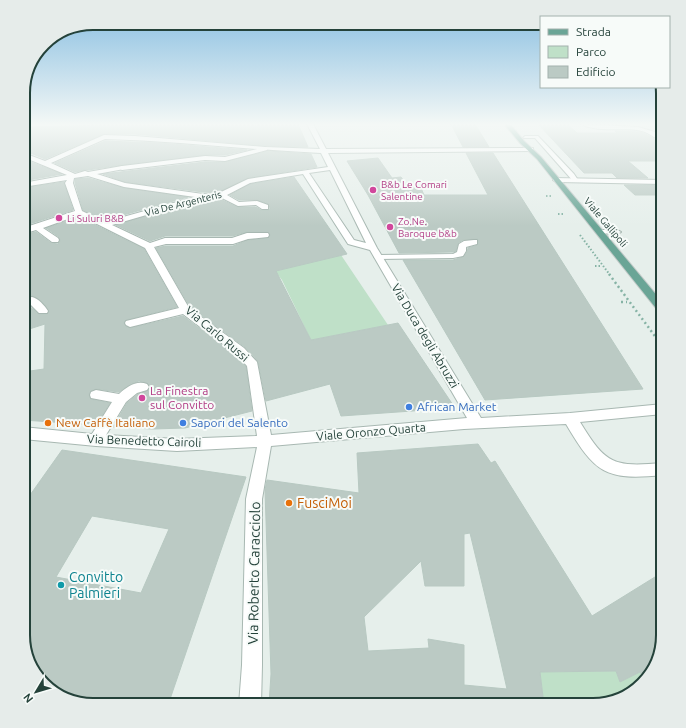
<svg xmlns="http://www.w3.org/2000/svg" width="686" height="728" font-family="Ubuntu,sans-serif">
<rect width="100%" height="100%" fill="#e6efeb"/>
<g fill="#bfe0c8">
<path d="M341 255 388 325 311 340 282 280 275 271Z"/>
<path d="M616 671 620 682 640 672 645 679 636 690 594 705H544L540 672Z"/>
</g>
<g fill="#bbcac4" stroke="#b8c9c2" fill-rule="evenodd">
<path d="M150 124H298L308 147 265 146 135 134H104L45 159 23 150V127Z"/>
<path d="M451 124H475L489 147H463Z"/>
<path d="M538 124H567L577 133H617L615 131 641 132 653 138 663 151V161H628L648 178H617L612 173H584Z"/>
<path d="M105 141 159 143 247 150 225 155H205L122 165 88 170H85L75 172 55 163Z"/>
<path d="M268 151 311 154 317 167 248 178 219 192H203L125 182 103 174 205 162H225Z"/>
<path d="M466 153H493L643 389 485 400 403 260H453L463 257 467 252 468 248 478 245V239L463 240 458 243 456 251 453 252 399 253 368 195 347 161 378 158 392 178 401 177 409 188H421L424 195H488Z"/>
<path d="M23 161H28L62 174 23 181Z"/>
<path d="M294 177 347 254 276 271 311 340 398 323 455 408 341 416 330 384 266 401 258 361 245 347 190 307 156 248 166 246H233L248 240 268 238 270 236 269 232H247L232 236H165L150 241 116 225 205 199H220L237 207H256L261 210H268L270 209 269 204 257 200H239L230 195 250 184Z"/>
<path d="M88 178 124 188 188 197 105 220 83 210 75 183V179Z"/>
<path d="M64 182 73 210 23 226V188Z"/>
<path d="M624 185H656L663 192V195H635Z"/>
<path d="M79 217 144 249 177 307 126 320 124 322 125 326 130 328 183 316 235 355 246 367 252 411 185 428 153 429 113 427 127 403 138 394 147 391 150 388 147 383 139 381 131 384 119 392 96 389 90 391 89 395 91 399 110 403 96 425 23 420V372L44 369 45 324 23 331V306H29L39 314H47L49 312 44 304 37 298 32 296 23 297V235L36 232 51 243 58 244 60 241 59 237 46 228Z"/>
<path d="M478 444 491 463 495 461 592 616 663 572V636L656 666 645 679 640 672 620 682 616 671 540 672 544 705H464L433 703V705H269L271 674 265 490 267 480 359 493 357 453ZM470 533 499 654 507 689 464 685V645L428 639 429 648 368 651 364 617 421 561 425 586H464V534Z"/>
<path d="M62 450 246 477 168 705H92L62 698 38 678 23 636V505ZM92 516 169 529 141 593 56 577Z"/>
</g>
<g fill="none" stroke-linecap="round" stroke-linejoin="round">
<g stroke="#a8b8b2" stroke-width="2">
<g id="service">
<path d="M525 136H538L574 174 578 180 577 181H573L535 138H523Z"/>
<path d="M600 230H617L621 232 617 234 598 233V231Z"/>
<path d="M474 240H477V244L466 247V251L463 256 453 258 378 259 374 257 378 255 453 254 457 252 459 244 464 241Z"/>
</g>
</g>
<g stroke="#a8b8b2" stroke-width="2">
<g id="pedestrian">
<path d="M265 147 267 148V150L225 161 205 160 122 170 119 168 122 166 205 156 225 157Z"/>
<path d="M23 151 31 156V158H27L23 156Z"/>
</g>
</g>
<g stroke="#a8b8b2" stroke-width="2">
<g id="minor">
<path d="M307 124H313L326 149 533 148V150L531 151 328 153 377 248 481 418 570 413 663 404V414L580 422C606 465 614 467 663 463V475C605 481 595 473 566 424L464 429 271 446 262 499V665L261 705H239L242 665 246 499 257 447 177 451 96 446 23 439V427L92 434 112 402 91 398 90 395 91 392 96 390 119 394C127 387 136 380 147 384L149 387 147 390 137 393 126 402 106 435 177 439 257 436 247 366 236 354 183 314 130 327 126 325 125 323 126 321 179 308 145 248 79 215 43 228 58 238 59 240 58 242H52L36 230 23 234V228L75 211 65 183 67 180 23 187V183L67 175 28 159 23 160V156L29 155 45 161 104 135 135 136 265 147 320 149ZM105 139C177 141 249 150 321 153L328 167 248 179 219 193 203 194 125 183 97 174 124 169V167L122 166 88 172 85 171 75 174 51 163ZM330 170 366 243 354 240 309 173ZM303 174 348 244 370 250 467 418 271 435 257 362 244 348 189 308 154 247 166 244H233L248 239 268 237 269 235 268 233H247L232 238H165L150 243 112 225 205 198 220 197 238 206 256 205 262 209H268V205L257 201 239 202 227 195 250 183ZM88 176 124 187 195 197 105 222 82 211 73 183 74 178Z"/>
<path d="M581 124 638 127 655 132 663 137V142C654 138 648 131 637 130 622 128 594 132 581 124Z"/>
<path d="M554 178 663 180V184L557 182 553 180Z"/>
<path d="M32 297C38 298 45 306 48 311L47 313H39L30 304 23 305V299Z"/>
</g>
</g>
<g stroke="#c2cac8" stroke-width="2">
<path id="primary" d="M504 124H510L524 141 541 157 663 303V313L659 312 537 159 520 143Z"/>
</g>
<g stroke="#86b3a5" stroke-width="2" stroke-dasharray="1.5 2" stroke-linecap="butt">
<path d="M546 196H551"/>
<path d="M558 214H563"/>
<path d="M580 235 610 275"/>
<path d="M595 266H602"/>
</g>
<g stroke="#86b3a5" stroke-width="2.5" stroke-dasharray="2 3" stroke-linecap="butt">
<path d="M609 274 663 347"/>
<path d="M621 302H627"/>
</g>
<use href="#service" fill="#fff" fill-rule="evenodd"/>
<use href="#pedestrian" fill="#fff" fill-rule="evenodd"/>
<use href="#minor" fill="#fff" fill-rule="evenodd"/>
<use href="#primary" fill="#6aa596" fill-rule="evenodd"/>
</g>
<linearGradient id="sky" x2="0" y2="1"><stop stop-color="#84bce0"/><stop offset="0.55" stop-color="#f4f8f6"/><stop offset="1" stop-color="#f4f8f6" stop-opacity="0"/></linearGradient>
<rect width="686" height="226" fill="url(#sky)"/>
<g fill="#d1479c" stroke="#f7fbf9" stroke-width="1.5">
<circle cx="373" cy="190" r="4"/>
<circle cx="59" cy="218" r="4"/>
<circle cx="390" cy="227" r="4"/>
<circle cx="142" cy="398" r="4"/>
</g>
<g fill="#3f7fe0" stroke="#f7fbf9" stroke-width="1.5">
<circle cx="409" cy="407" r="4"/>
<circle cx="183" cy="423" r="4"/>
</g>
<g fill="#e8710a" stroke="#f7fbf9" stroke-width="1.5">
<circle cx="48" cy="423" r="4"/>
<circle cx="289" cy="503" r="4"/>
</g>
<circle fill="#0f9aa8" stroke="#f7fbf9" stroke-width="1.5" cx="61" cy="585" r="4"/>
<g text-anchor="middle" stroke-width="4" stroke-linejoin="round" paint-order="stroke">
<g font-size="10" fill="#b23c85" stroke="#f7fbf9" text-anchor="start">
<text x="381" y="188">B&amp;b Le Comari<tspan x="381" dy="12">Salentine</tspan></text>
<text x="67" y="222">Li Suluri B&amp;B</text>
<text x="398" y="225">Zo.Ne.<tspan x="398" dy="12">Baroque b&amp;b</tspan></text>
</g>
<g font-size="10" fill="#24423a" stroke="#f7fbf9">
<text transform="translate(183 203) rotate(-14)" y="4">Via De Argenteris</text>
<text transform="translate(606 222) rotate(50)" y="4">Viale Gallipoli</text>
</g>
<g font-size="12" fill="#24423a" stroke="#f7fbf9">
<text transform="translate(217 334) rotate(40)" y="4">Via Carlo Russi</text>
<text transform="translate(425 336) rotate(59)" y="4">Via Duca degli Abruzzi</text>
<text transform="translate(371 432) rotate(-5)" y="4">Viale Oronzo Quarta</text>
<text transform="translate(144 441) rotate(2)" y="4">Via Benedetto Cairoli</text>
</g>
<g font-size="12" fill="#b23c85" stroke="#f7fbf9" text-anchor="start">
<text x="150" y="395">La Finestra<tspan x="150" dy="14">sul Convitto</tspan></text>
</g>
<g font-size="12" fill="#366cbe" stroke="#f7fbf9" text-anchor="start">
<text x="417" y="411">African Market</text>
<text x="191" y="427">Sapori del Salento</text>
</g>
<g font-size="12" fill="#c56008" stroke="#f7fbf9" text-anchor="start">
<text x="56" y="427">New Caffè Italiano</text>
</g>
<g font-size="14" fill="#c56008" stroke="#f7fbf9" text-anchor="start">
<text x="297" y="508">FusciMoi</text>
</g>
<g font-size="14" fill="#24423a" stroke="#f7fbf9">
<text transform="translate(254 573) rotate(-89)" y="5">Via Roberto Caracciolo</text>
</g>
<g font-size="14" fill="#0d838f" stroke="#f7fbf9" text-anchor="start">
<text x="69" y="582">Convitto<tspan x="69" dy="16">Palmieri</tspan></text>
</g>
</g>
<path d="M0 0H686V728H0ZM93 30H593A63 63 0 0 1 656 93V635A63 63 0 0 1 593 698H93A63 63 0 0 1 30 635V93A63 63 0 0 1 93 30Z" fill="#e6ecea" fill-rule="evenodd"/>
<path fill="none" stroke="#24423a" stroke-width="2" d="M93 30H593A63 63 0 0 1 656 93V635A63 63 0 0 1 593 698H93A63 63 0 0 1 30 635V93A63 63 0 0 1 93 30Z"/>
<rect x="540" y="16" width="130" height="72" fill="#f7fbf9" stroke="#a3b1ad"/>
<rect x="548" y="29" width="20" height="6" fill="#6aa596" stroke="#a3b1ad"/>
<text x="576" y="36" font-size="12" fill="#24423a">Strada</text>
<rect x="548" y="46" width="20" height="12" fill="#bfe0c8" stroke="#a3b1ad"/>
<text x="576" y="56" font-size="12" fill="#24423a">Parco</text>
<rect x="548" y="66" width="20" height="12" fill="#bbcac4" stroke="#a3b1ad"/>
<text x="576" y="76" font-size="12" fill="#24423a">Edificio</text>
<g transform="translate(36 692) rotate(232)" stroke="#f7fbf9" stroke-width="3" paint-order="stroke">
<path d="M0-3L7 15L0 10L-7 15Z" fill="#24423a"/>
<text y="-6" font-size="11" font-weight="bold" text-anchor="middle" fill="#24423a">N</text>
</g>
</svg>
